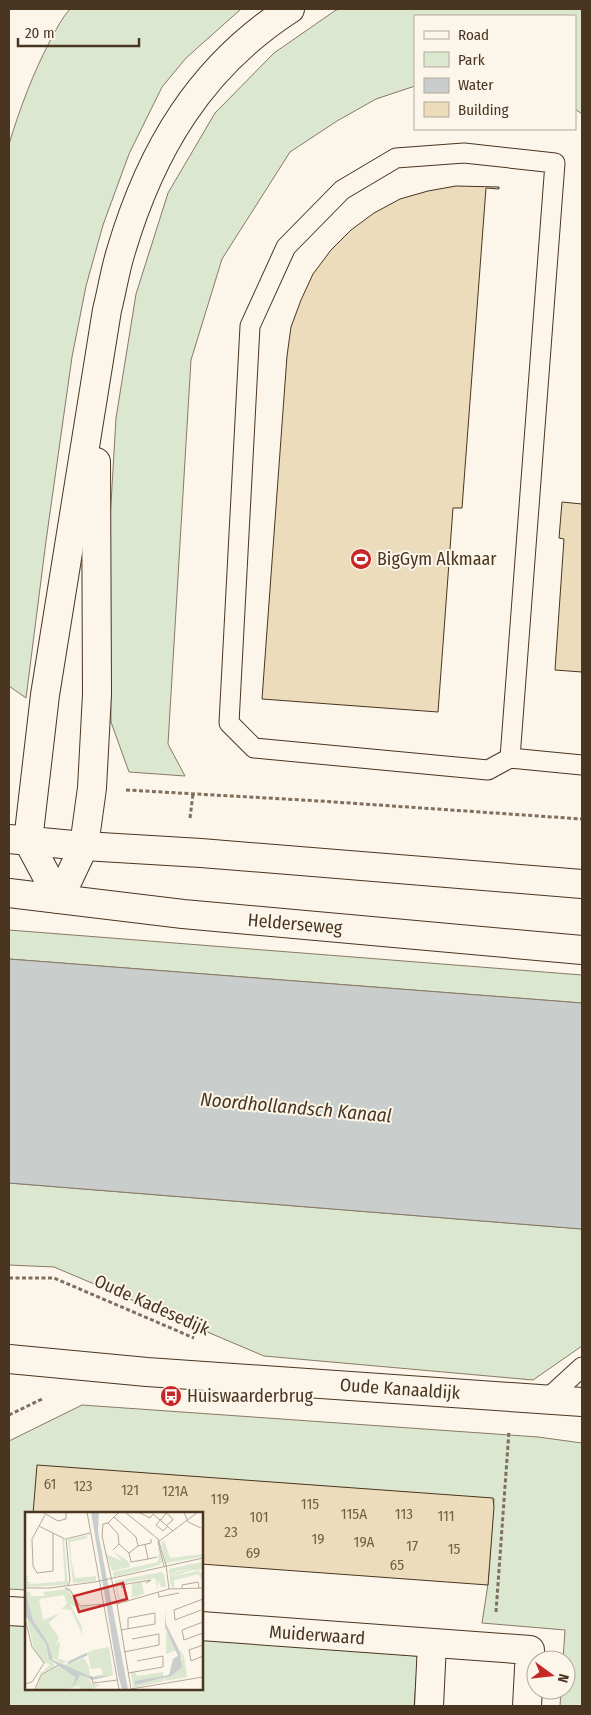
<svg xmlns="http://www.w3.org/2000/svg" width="591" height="1715" font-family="'Fira Sans Condensed',sans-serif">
<rect width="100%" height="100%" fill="#fbf6e9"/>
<g fill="#dce7d0" stroke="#887966">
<path d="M70 9H241L186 58 162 87 129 154 103 225 86 286 72 357 46 541 26 698 9 686V144C20 108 33 73 51 39 57 28 62 18 70 9Z"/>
<path d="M341 9H582V114L575 109V16H415V86L376 99 337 121 290 152 222 259 191 360 168 744 185 776 129 772 111 722 109 538 116 418 136 294 168 193 215 113 274 53 336 10Z"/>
<path d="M9 930 582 975V1003L9 959Z"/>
<path d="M9 1183 582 1229V1346L533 1380 264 1356 54 1267 9 1265Z"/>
<path d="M82 1405 538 1437 582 1443V1706H560L561 1690H566V1660H563L565 1630 482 1623 488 1584 494 1499 42 1466 38 1514H26V1590L9 1589V1441Z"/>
<path d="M9 1624 26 1625V1689H201V1639L418 1656 414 1706H9Z"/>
</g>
<path fill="#c9cecd" stroke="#887966" d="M9 959 582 1003V1229L9 1183Z"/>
<g fill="#ecdcbc" stroke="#4a3520">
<path d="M456 186 499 187V189L486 188 462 508H453L438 712 262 699 287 356 291 327 301 300 313 274 331 250 351 230 374 213 400 199 428 191Z"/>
<path d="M562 502 582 504V672L555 670 564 539 559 538Z"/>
<path d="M37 1465 493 1498 494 1507 488 1585 201 1564V1514H33Z"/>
</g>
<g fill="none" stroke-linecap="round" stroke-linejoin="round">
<g stroke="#4a3520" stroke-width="21">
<g id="service">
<path d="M510 758 555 163 464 153 396 158 342 190 286 247 250 326 229 723 254 748 488 770 510 758 582 765"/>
<path d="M547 1399 582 1367"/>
</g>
</g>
<g stroke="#4a3520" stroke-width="30">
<g id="minor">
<path d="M9 1359 147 1372 582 1402"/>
<path d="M9 1611 26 1612"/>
<path d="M201 1626 530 1650 527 1706"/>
<path d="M429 1706 432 1644"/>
</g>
</g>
<g stroke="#4a3520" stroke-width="30">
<g id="secondary">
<path d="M9 839 84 846 201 853 582 884"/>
<path d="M9 893 183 914 582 950"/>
</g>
</g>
<g stroke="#4a3520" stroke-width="30">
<g id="trunk">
<path d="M59 899 28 841 45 695 107 310C112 291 115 270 121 251 151 150 200 67 290 9"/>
<path d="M59 899 84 846 92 788 97 694 96 462"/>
</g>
</g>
<g stroke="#7f6f5c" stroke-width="3" stroke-dasharray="4 2.5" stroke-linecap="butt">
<path d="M126 790 320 801 582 819"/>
<path d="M190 818 193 794"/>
<path d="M9 1278H54L194 1338"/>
<path d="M9 1415 42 1399"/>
<path d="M496 1612 509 1431"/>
</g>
<use href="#service" stroke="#fbf6e9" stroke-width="19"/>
<use href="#minor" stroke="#fbf6e9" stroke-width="28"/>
<use href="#secondary" stroke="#fbf6e9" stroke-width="28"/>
<use href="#trunk" stroke="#fbf6e9" stroke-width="28"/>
</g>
<defs>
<g id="stadium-disc" transform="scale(1.125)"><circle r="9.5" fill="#c62828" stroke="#fbf6e9"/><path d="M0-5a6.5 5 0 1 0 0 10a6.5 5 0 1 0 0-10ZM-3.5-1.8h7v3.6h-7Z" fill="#fff"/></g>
<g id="bus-disc" transform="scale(1.125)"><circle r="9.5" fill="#c62828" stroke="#fbf6e9"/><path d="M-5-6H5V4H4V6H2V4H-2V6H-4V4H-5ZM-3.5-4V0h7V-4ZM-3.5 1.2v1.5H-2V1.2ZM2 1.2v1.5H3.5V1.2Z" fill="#fff"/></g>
</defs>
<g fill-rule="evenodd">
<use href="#stadium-disc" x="361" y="559"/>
<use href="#bus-disc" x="171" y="1396"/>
</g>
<g text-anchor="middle" stroke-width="4" stroke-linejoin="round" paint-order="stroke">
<g font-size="15" fill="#725f47">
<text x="50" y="1489">61</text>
<text x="83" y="1491">123</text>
<text x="130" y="1495">121</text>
<text x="175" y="1496">121A</text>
<text x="220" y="1504">119</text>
<text x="310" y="1509">115</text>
<text x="354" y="1519">115A</text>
<text x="404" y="1519">113</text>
<text x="446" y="1521">111</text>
<text x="259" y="1522">101</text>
<text x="231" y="1537">23</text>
<text x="318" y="1544">19</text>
<text x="364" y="1547">19A</text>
<text x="412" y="1551">17</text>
<text x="454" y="1554">15</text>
<text x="253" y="1558">69</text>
<text x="397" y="1570">65</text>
</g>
<g font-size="18" fill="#4a3520" stroke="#fbf6e9" text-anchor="start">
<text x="377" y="565">BigGym Alkmaar</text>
<text x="187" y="1402">Huiswaarderbrug</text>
</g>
<g font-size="18" fill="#4a3520" stroke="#fbf6e9">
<text transform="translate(295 924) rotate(5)" y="6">Helderseweg</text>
<text transform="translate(152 1305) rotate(24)" y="6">Oude Kadesedijk</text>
<text transform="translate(400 1389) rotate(4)" y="6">Oude Kanaaldijk</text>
<text transform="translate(317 1635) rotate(4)" y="6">Muiderwaard</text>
</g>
<g font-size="19" font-style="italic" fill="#4a3520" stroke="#fbf6e9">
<text transform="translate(296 1107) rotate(5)" y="7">Noordhollandsch Kanaal</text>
</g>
</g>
<g transform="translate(25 1512)">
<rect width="178" height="178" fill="#fbf6e9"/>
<path d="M62 23V26L45 30 46 47 50 66 71 64V69L48 71 43 28ZM37 26 39 27 43 73 0 75V56L1 64H7L2 65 3 70 11 71H3L7 72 40 69ZM139 28 145 46 177 42V45L141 51 136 31ZM134 33 137 50 135 53 89 65 88 60 133 50ZM88 39 104 50 105 55 87 59 81 42 97 49ZM177 50V57L155 58 144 63V57ZM171 57 177 59 167 58 146 65 172 59 177 61V68L173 62 162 65 149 68V76L146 74 144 64 155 59ZM136 60 139 62 141 75H136L133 68V78L130 66 103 70 92 75 95 88 99 89 93 87 90 69ZM117 70 119 82 107 86V72ZM43 77 54 95 73 94 57 99 45 92 56 113 58 124 46 98 36 97 42 92 39 83 14 87 18 108 35 101 24 111 34 126 31 132 35 130 33 147 42 149 37 152 25 144 23 131 8 108 1 81 0 99V79L5 80 6 84H20L18 80ZM1 103 21 132 23 144 31 155 16 163 15 159 17 161 25 152 19 151 9 138ZM142 120 152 138 141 142V121ZM84 135 88 163 67 165 78 162 76 156 66 157 63 142 43 153 59 146 64 154 65 164 39 153 68 138ZM155 138 159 144 162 165 140 169V165L154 157 157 147ZM35 154 50 164 49 171 41 177H11L16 164ZM110 160 112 164 138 160V164L109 169 110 173 139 166V169L108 176 106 161ZM55 163 64 167 66 171 76 173 67 177H57L53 174 44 177Z" fill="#dce7d0"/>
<path d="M66 0H74L73 20 103 177H97L93 163ZM1 81 8 108 23 131 28 148 67 165 88 163 68 168 55 163 50 172 41 177 49 171 50 165 24 147 21 132 0 103ZM140 98 141 112 155 140 157 155 146 164 110 173 109 169 144 163 148 147 153 144 140 115Z" fill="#c9cecd"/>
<path fill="none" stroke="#c9cecd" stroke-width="2.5" d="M43 151 62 142"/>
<path fill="none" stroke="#b4a999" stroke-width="1" d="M17 0 33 9 41 7V0M62 0 94 177M100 0 133 27 141 53M113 0 125 6 128 2 148 19M159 0 163 10 176 16M20 3 7 27 8 54 12 61 28 59V21M89 5 111 25 113 34 104 41 94 32M136 7 131 13 138 19 143 14M136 8 141 1 145 4 148 8 142 13M83 11 93 22 94 32 88 38M14 14 40 27M41 27 65 21M41 27 45 68 43 74M133 30 173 0M133 30 139 54M120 32 123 47 132 45M113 34 126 31V27M104 41 106 50 123 47M141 53 144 77M0 76H25L70 70 178 46M40 76 45 78 55 94 79 92M97 76 96 73 126 68 121 71M157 76V73L173 70 174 76M144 77 178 76M133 80 134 85 154 81M92 92 77 24 78 12 83 11 94 0M176 98 150 108 149 98 178 87M0 106 7 135 19 151 7 170 0 172M178 110 157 118 159 128 178 121M96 118 130 112V101L103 106V117M178 133 164 138 166 149 178 144M99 140 134 133V122L107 127M103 161 138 155V144L112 149M66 164 68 171 93 168M10 177 16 163 34 153M106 177 178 165M106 177 92 92 144 77"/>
<path fill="#c62828" fill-opacity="0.15" stroke="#c62828" stroke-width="2.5" d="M98 71 102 87 54 100 49 84Z"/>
<rect width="178" height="178" fill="none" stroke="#4a3520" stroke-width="2.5"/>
</g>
<rect width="591" height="1715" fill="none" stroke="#4a3520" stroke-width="20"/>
<rect x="414" y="15" width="162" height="115" fill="#fbf6e9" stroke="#b4a999"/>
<rect x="424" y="31" width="25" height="8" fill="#fbf6e9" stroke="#b4a999"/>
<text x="458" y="40" font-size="15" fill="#4a3520">Road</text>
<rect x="424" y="52" width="25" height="15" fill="#dce7d0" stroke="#b4a999"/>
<text x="458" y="65" font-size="15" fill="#4a3520">Park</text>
<rect x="424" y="78" width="25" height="15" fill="#c9cecd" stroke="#b4a999"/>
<text x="458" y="90" font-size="15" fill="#4a3520">Water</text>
<rect x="424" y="102" width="25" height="15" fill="#ecdcbc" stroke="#b4a999"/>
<text x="458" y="115" font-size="15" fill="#4a3520">Building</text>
<g transform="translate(551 1675) rotate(105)"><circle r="24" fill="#fbf6e9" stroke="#b4a999"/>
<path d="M0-4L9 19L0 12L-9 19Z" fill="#c62828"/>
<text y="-8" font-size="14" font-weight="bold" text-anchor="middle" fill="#4a3520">N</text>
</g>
<path d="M18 38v8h121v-8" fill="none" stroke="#4a3520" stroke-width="2.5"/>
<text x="25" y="38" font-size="15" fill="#4a3520" stroke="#fbf6e9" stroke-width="4" paint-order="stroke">20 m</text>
</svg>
